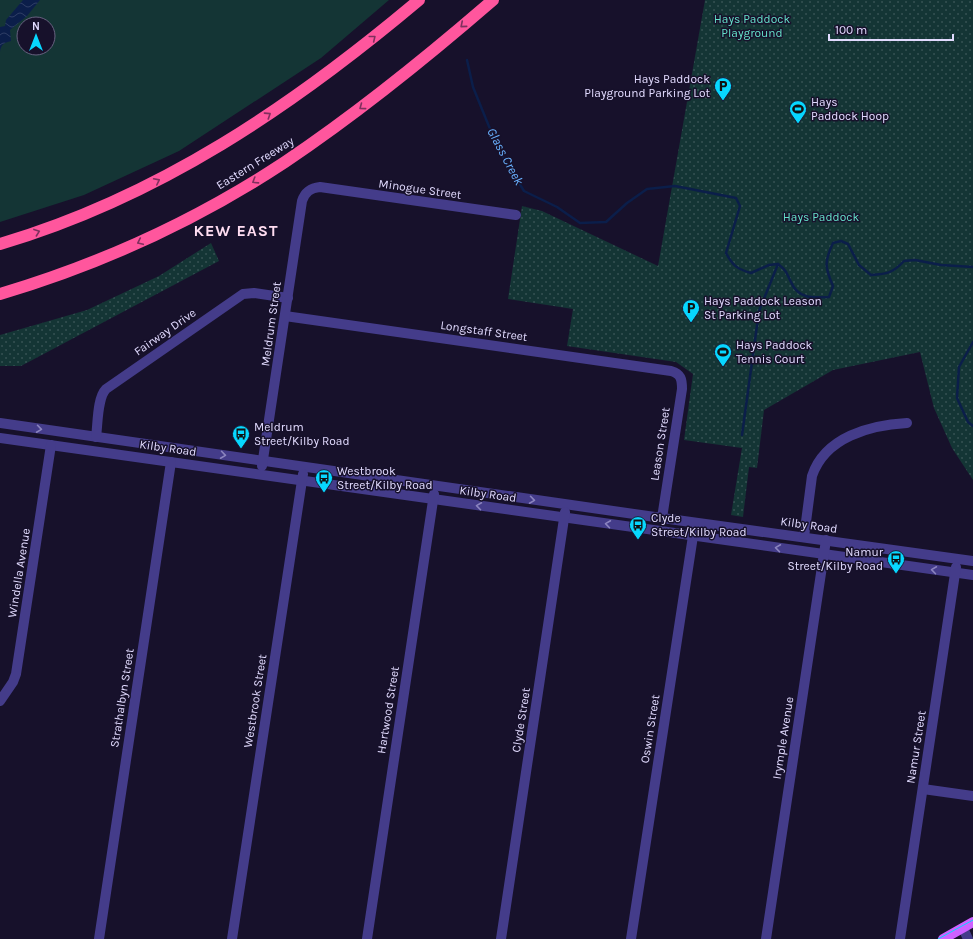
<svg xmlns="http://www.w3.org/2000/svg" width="973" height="939" font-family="Karla,sans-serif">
<defs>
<pattern id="park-dots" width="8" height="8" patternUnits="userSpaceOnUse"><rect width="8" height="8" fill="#143535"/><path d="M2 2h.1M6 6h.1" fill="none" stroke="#365253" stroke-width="1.8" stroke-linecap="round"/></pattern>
<pattern id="water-waves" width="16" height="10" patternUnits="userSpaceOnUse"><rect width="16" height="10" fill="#0b1e4a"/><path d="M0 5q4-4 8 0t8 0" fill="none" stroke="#2e3e65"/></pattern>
</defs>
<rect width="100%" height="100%" fill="#17112b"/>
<path fill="#143535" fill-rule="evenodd" d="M0 0H389L321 58 179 151 84 195 0 222ZM24 24H48V48H24Z"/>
<g fill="url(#park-dots)">
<path d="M705 0H973V480L952 448 934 408 920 352 833 370 764 410 757 468 749 467 743 517 731 515 742 448 684 440 693 374 676 362 567 346 573 309 508 299 522 206 542 211 658 266Z"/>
<path d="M211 243 219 261 21 366H0V335L87 310 159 276Z"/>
</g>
<path fill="url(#water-waves)" d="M23 0H40L27 16 10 30 11 41C4 43 1 44 0 52V27L5 26 6 20Z"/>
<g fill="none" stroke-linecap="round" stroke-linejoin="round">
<g stroke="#0b1e4a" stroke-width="2.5">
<path d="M467 60 473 87 488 124 501 154 524 191 557 207 580 223 606 222 627 203 647 189 675 186 736 198 740 206 726 253C733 266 737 269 751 273L769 265 778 264C787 271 786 272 791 282 798 299 813 298 829 297L833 286C825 268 824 262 833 243L841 241 848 244 859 265 871 275C887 274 893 273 904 261L915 260 941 265 973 267"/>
<path d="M973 342 959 367 957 398 968 422 973 426"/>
<path d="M742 435 759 311 778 264"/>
</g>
<g stroke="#443c8a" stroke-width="10">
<path d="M285 316 671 371C681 374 682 379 682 389L662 518"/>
<path d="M0 423 662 518 973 561"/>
<path d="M96 437C98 424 97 398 106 389L243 294 254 293 288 298"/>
<path d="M0 438 973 575"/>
<path d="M262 466 302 201C305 192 310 188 320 187L516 215"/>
<path d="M804 537 812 476C825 437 870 425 907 423"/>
<path d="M0 701 13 682 16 674 51 445"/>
<path d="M923 789 973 796"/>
<path d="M963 928 968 939"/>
<path d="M99 939 171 462"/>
<path d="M232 939 303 474"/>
<path d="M367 939 434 494"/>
<path d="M501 939 565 512"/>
<path d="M631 939 693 536 695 530"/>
<path d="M766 939 826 540"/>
<path d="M900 939 956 567"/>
</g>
<path stroke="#ce62ff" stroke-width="10" d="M943 939 973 922"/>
<g stroke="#ff569d" stroke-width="12">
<path d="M0 244C159 197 293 106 419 0"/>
<path d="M0 294C101 264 197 220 285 162 358 113 426 58 493 0"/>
</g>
<path stroke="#07d7ff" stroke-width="1" d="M938 939 973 920"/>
</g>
<defs><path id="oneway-chevron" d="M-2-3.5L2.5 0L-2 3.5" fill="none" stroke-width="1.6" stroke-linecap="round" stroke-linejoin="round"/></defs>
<g stroke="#7f305e">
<use href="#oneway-chevron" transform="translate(463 25) rotate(140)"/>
<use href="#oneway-chevron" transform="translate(373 38) rotate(-39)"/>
<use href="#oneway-chevron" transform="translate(362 107) rotate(143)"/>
<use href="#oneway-chevron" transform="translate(268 115) rotate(-33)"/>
<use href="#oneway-chevron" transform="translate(157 181) rotate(-27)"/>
<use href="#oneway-chevron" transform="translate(255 181) rotate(148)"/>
<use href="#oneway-chevron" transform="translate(37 232) rotate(-20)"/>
<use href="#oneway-chevron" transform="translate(140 242) rotate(155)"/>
</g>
<g stroke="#8b84bf">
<use href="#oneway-chevron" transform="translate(39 429) rotate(8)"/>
<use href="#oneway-chevron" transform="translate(223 455) rotate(8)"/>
<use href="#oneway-chevron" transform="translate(532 500) rotate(8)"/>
<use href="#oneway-chevron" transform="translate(479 506) rotate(-172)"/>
<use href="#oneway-chevron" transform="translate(608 524) rotate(-172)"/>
<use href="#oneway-chevron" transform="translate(778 548) rotate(-172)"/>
<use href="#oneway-chevron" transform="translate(934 570) rotate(-172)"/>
</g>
<defs>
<g id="parking-pin" transform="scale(0.9)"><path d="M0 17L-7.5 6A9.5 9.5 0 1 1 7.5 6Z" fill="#07d7ff" stroke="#17112b"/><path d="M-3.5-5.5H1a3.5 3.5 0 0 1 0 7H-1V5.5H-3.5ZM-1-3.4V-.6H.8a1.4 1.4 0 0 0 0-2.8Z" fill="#111"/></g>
<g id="stadium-pin" transform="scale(0.9)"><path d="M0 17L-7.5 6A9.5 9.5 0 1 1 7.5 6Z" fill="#07d7ff" stroke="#17112b"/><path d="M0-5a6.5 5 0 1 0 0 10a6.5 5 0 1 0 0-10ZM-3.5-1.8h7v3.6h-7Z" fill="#111"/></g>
<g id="bus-pin" transform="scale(0.9)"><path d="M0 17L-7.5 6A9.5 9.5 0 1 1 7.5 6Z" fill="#07d7ff" stroke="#17112b"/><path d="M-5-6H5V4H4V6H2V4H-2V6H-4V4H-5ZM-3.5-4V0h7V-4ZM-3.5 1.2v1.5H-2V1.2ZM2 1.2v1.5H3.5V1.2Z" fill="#111"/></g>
</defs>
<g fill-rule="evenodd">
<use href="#parking-pin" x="723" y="86"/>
<use href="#stadium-pin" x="798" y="109"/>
<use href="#parking-pin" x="691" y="308"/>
<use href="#stadium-pin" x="723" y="352"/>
<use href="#bus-pin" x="241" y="434"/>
<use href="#bus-pin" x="324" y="478"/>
<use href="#bus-pin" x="638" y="525"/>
<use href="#bus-pin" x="896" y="559"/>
</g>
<g text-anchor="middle" stroke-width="3" stroke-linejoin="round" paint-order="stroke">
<g font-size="12" fill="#65e1ca" stroke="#17112b">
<text x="752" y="23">Hays Paddock<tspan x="752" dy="14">Playground</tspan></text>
<text x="821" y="221">Hays Paddock</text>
</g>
<g font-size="12" fill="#e2dbff" stroke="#17112b" text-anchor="start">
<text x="710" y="83" text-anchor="end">Hays Paddock<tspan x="710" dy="14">Playground Parking Lot</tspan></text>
<text x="811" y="106">Hays<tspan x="811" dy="14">Paddock Hoop</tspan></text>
<text x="704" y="305">Hays Paddock Leason<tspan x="704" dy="14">St Parking Lot</tspan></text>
<text x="736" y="349">Hays Paddock<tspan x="736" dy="14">Tennis Court</tspan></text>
<text x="254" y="431">Meldrum<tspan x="254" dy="14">Street/Kilby Road</tspan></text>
<text x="337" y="475">Westbrook<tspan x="337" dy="14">Street/Kilby Road</tspan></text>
<text x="651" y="522">Clyde<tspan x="651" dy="14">Street/Kilby Road</tspan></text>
<text x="883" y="556" text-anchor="end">Namur<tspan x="883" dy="14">Street/Kilby Road</tspan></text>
</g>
<g font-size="12" fill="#e2dbff" stroke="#17112b">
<text transform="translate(255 163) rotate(-32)" y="4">Eastern Freeway</text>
<text transform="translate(420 189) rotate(8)" y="4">Minogue Street</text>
<text transform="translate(271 324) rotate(-82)" y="4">Meldrum Street</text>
<text transform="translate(484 331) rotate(8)" y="4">Longstaff Street</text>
<text transform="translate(165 332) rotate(-35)" y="4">Fairway Drive</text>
<text transform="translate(660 444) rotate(-81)" y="4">Leason Street</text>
<text transform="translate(168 448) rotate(8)" y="4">Kilby Road</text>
<text transform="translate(488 494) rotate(8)" y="4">Kilby Road</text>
<text transform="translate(809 525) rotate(8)" y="4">Kilby Road</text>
<text transform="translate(19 573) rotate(-81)" y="4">Windella Avenue</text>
<text transform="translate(122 698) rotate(-81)" y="4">Strathalbyn Street</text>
<text transform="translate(255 701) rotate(-81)" y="4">Westbrook Street</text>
<text transform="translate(388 710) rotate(-81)" y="4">Hartwood Street</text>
<text transform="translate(521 720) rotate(-81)" y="4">Clyde Street</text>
<text transform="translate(650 729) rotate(-81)" y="4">Oswin Street</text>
<text transform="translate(783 738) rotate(-81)" y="4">Irymple Avenue</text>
<text transform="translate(916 747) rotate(-81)" y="4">Namur Street</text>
</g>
<g font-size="13" font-style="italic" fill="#69b1ff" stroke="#17112b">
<text transform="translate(506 156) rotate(62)" y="5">Glass Creek</text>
</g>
<g font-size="16" font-weight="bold" letter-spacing="1" fill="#ffddf1" stroke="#17112b">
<text x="236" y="236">KEW EAST</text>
</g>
</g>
<g transform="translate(36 36)"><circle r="19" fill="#17112b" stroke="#686280"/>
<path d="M0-3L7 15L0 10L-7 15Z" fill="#07d7ff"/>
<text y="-6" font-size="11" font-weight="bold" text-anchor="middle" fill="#e2dbff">N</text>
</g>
<path d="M829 34v6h124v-6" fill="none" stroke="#e2dbff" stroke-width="2"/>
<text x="835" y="34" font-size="12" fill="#e2dbff" stroke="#17112b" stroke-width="3" paint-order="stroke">100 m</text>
</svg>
